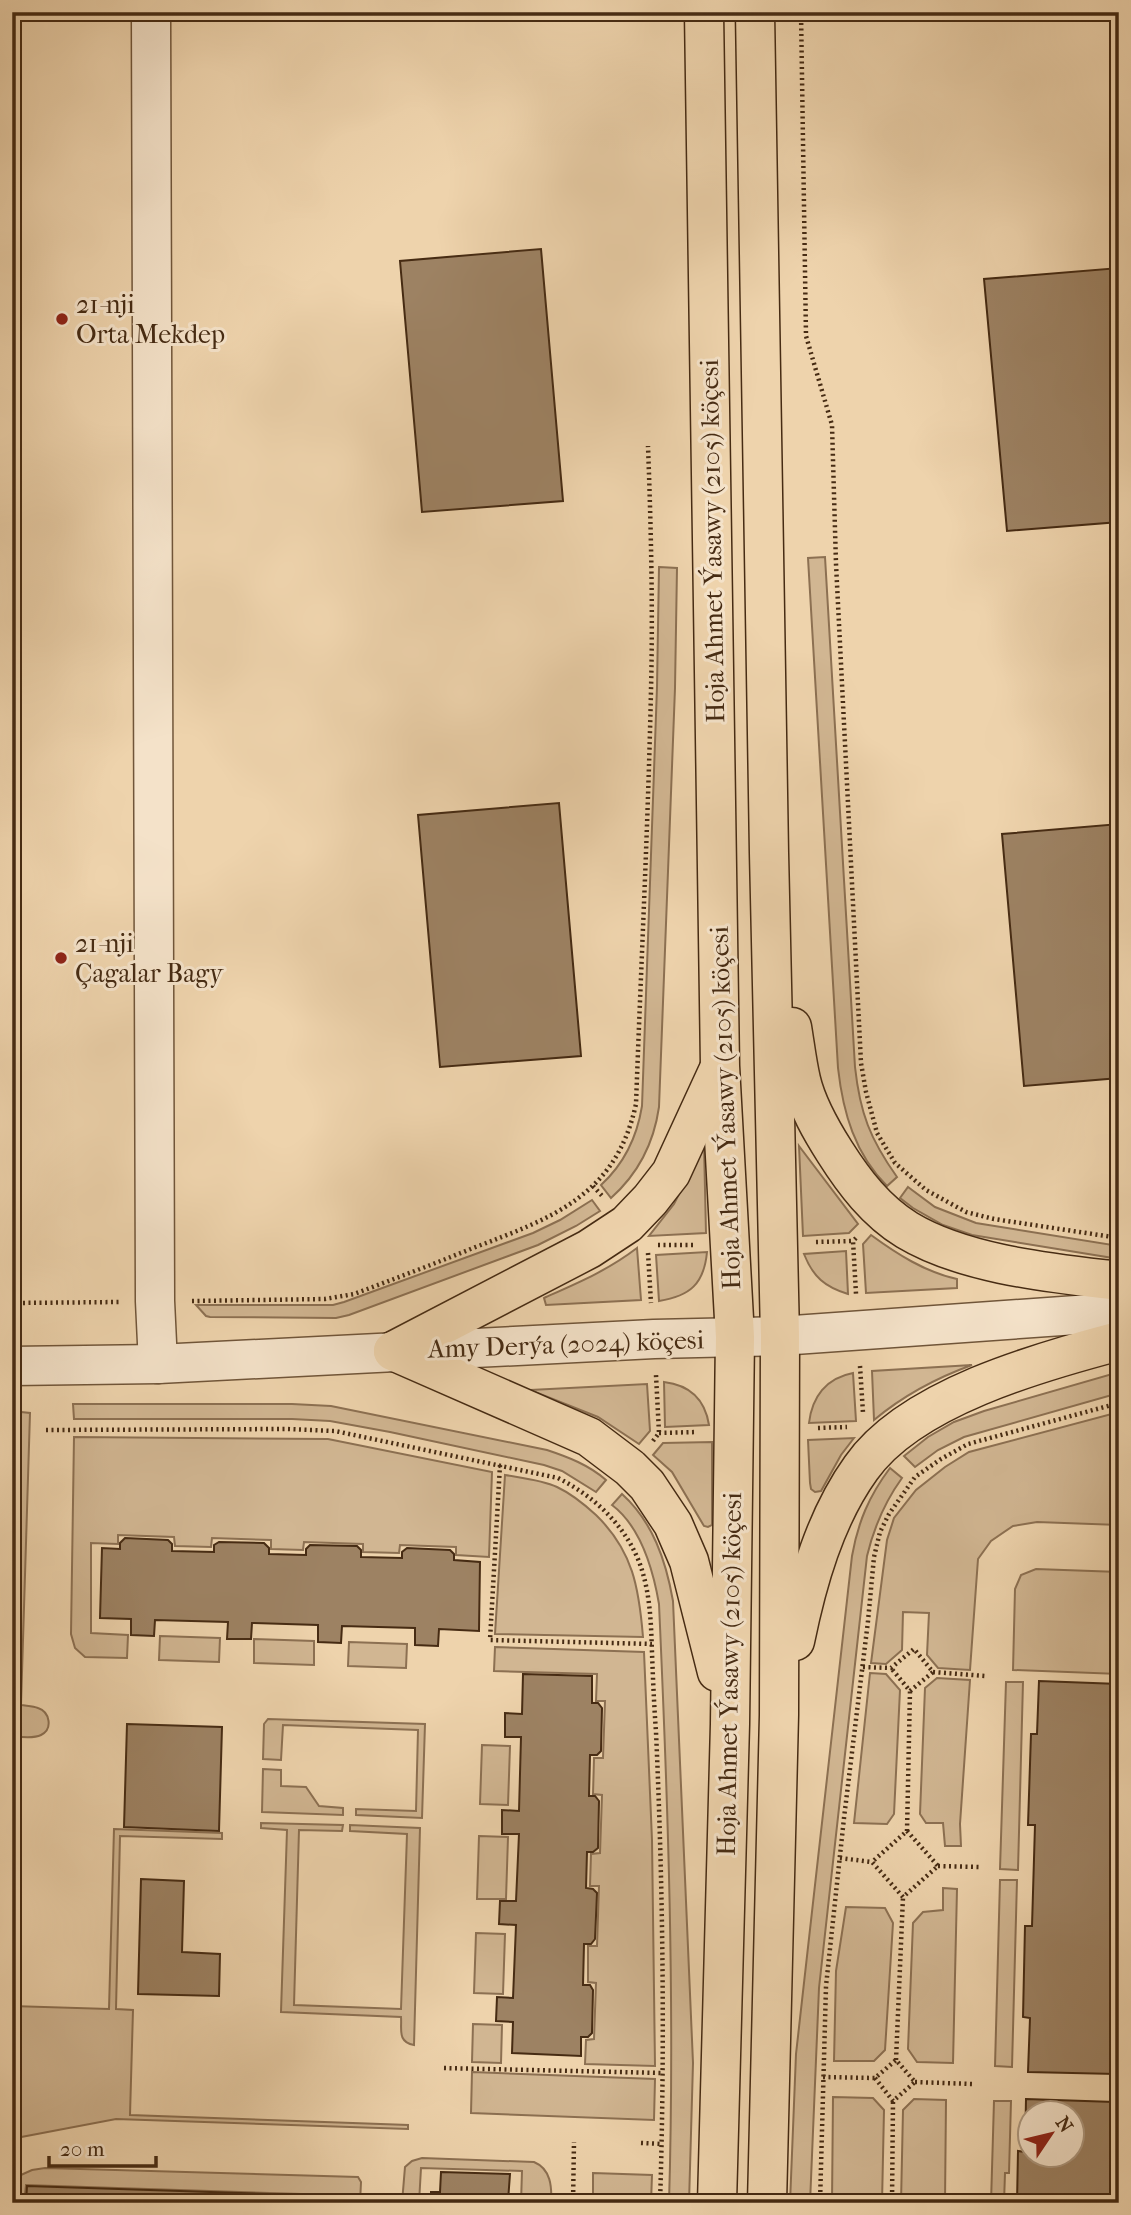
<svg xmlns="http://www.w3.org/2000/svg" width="1131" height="2215" font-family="'IM FELL French Canon',serif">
<rect width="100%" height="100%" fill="#eed3ac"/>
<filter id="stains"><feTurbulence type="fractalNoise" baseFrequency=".00286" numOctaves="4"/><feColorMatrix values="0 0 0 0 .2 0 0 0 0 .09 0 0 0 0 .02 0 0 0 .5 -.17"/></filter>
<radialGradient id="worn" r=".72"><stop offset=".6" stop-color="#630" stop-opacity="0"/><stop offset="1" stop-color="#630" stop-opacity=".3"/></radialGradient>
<g fill="#d1b692" stroke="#8c7052" stroke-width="2">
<path d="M825 557 855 1067C860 1113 870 1139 897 1177L887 1186C855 1154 843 1113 838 1068L808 558Z"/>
<path d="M659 567 677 568 675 688 659 1107C654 1142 639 1173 611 1198L601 1185C625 1163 637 1137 642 1106L657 687Z"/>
<path d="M704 1145 706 1233 649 1236 674 1204Z"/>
<path d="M799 1146 858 1224 849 1233 803 1236Z"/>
<path d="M908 1187 935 1207 976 1223 1119 1246V1259L972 1235 943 1225 913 1208 900 1198Z"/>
<path d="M592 1200 600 1211 576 1226 538 1245 349 1315 336 1318 210 1317 206 1316 196 1305H333L344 1302 533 1233 560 1220Z"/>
<path d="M871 1235C897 1254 925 1272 957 1279V1288L866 1293 863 1244Z"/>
<path d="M637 1248 641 1300 546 1305 544 1298 546 1297C580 1282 608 1270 637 1248Z"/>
<path d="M846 1251 848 1294C825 1287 813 1277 804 1254Z"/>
<path d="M707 1252C704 1284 690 1296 659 1301L656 1255Z"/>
<path d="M972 1365C936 1378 904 1395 874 1420L872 1371Z"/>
<path d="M1119 1372V1393L964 1437 938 1450 915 1467 904 1456 928 1437 954 1422 984 1411Z"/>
<path d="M853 1373 856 1421 809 1423C812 1397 826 1378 853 1373Z"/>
<path d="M664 1382C689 1385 705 1399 709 1425L665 1427Z"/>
<path d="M647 1384 650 1431 639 1444 598 1417 530 1390Z"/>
<path d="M73 1404H292L331 1406 547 1450C568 1457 589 1465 606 1480L596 1492 562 1471 544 1465 390 1432 330 1421 292 1419H74Z"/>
<path d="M21 1412 30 1413 21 1705C27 1706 33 1706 38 1708 50 1712 53 1729 41 1735 33 1739 21 1737 12 1736Z"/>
<path d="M1119 1412V1525L1037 1522 1013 1526 991 1541 978 1559 970 1670 938 1668 927 1655 929 1613 903 1612 902 1650 886 1664 871 1663 887 1540 894 1518 916 1490 945 1467 969 1452Z"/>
<path d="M74 1437 328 1439 492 1472 489 1557 456 1555V1547L400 1545 399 1553 363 1552V1544L304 1542 303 1550 271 1549V1540L212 1538 211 1547 175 1546 174 1537 118 1535V1544L91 1543V1633L128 1635 127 1658 85 1657 75 1648 71 1634Z"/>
<path d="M854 1438 841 1455 821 1491 815 1492 811 1489 810 1483 808 1440Z"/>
<path d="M712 1442V1525L708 1527 704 1526 672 1472 653 1455 663 1443Z"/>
<path d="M890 1468 902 1478C884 1503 874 1527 867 1556L819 1988 810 2203H790L796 2054 852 1556C858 1522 869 1496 890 1468Z"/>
<path d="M505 1475C522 1478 542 1480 557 1487 572 1494 584 1504 596 1515 633 1551 639 1588 643 1637L495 1634Z"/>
<path d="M622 1494C653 1522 666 1561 673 1601L693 2063 689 2203H669C675 2003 668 1803 659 1604 653 1569 641 1527 612 1505Z"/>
<path d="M1036 1569 1119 1572V1674L1013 1670 1015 1589 1021 1575Z"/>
<path d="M160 1636 220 1638 219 1662 159 1660Z"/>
<path d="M254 1639 314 1641V1665L254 1663Z"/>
<path d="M349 1642 407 1644 406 1668 348 1666Z"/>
<path d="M495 1647 644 1652 652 1840 655 2066 585 2064 586 2040 594 2039 596 1983 588 1982V1946H597L599 1886H590L591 1854 600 1853 602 1795 593 1794 594 1758H603L605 1701H596L597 1674 494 1671Z"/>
<path d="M870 1673 886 1674 900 1690 894 1814 887 1824 854 1823Z"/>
<path d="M937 1678 970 1680 960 1824 961 1846H945L943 1823H926L920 1814 925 1688Z"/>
<path d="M1006 1682H1023L1018 1870 1000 1869Z"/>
<path d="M268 1719 425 1724 422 1818 356 1815V1809L416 1811 418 1730 283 1725 281 1760 263 1759 264 1724Z"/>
<path d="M482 1745 510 1746 508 1805 480 1804Z"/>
<path d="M263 1769 281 1770V1786L306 1787 319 1806 343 1808V1815L262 1812Z"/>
<path d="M261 1823 343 1825 342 1831 299 1830 294 2005 401 2009 407 1834 350 1831V1825L420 1828 414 2045C397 2042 402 2029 401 2017L281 2012 287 1830 261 1828Z"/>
<path d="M114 1829 222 1833V1839L120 1836 116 2009 133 2010 130 2115 408 2125V2129L116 2119 16 2138 18 2076 12 2075V2006L109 2009Z"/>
<path d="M479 1836 508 1837 506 1899H477Z"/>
<path d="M1000 1880H1017L1012 2067 995 2066Z"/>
<path d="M943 1888 957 1889 953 2063 917 2062 908 2049 913 1923 923 1912 943 1910Z"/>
<path d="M846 1907 885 1908 893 1923 885 2050 874 2061H834L836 1971Z"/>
<path d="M476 1933 505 1934 503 1994 474 1993Z"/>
<path d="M473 2024 502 2025 501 2063 472 2062Z"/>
<path d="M472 2072 655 2079 654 2120 471 2113Z"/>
<path d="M833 2097 873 2098 884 2110 882 2203H832Z"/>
<path d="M914 2099 946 2100 945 2203H901L903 2110Z"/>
<path d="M994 2101H1011L1009 2173H1005L1004 2203H991Z"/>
<path d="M422 2158 534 2162C551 2169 552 2187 551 2203H521L522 2171 421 2168 419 2203H402L405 2167 412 2161Z"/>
<path d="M45 2168 358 2177 361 2182 360 2203H333V2195L26 2185 24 2203H12V2179L32 2170Z"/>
<path d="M593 2173 652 2175 651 2203H593Z"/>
</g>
<g fill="#9d8263" stroke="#462b13" stroke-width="2" fill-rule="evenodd">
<path d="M541 249 563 501 422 512 400 261Z"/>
<path d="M1119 268V522L1007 531 984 279Z"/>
<path d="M559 803 581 1056 440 1067 418 815Z"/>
<path d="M1119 824V1078L1024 1086 1002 834Z"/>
<path d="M12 1462 16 1463 12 1634Z"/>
<path d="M125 1538 168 1540 172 1544V1551L214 1552V1545L219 1542 264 1543 269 1548V1554L306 1555V1549L310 1545 357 1546 361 1550V1557L402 1558V1552L407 1548 450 1550 454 1554V1560L480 1562 479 1631 439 1629 438 1646 415 1645V1628L342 1626 341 1643 318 1642V1625L252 1623 251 1639H227L228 1622 155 1620 154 1636 131 1635V1619L100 1618 102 1548 120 1549V1543Z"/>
<path d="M523 1674 592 1676V1703H598L602 1708 601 1751 597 1755H590L589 1796H595L599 1801 598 1848 593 1852H587L586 1888 593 1889 597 1893 595 1939 591 1944H584L583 1985H590L593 1990 592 2033 588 2037H581V2056L512 2053 513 2022 496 2021 497 1997 513 1998 516 1925 499 1924 500 1901H516L519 1834H502V1810L519 1811 521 1737H505V1713L522 1714Z"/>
<path d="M1039 1681 1119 1684V2052H1117L1116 2074 1028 2072 1030 2018 1023 2017 1025 1926H1032L1035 1825H1028L1031 1734H1037Z"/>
<path d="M127 1724 222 1727 219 1831 124 1827Z"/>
<path d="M141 1879 184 1881 182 1952 220 1954 219 1996 138 1994Z"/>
<path d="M1026 2099 1114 2102V2123H1119V2155H1113L1112 2203H1017L1018 2151 1025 2152ZM1030 2114H1072V2156H1030Z"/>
<path d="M441 2172 510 2174 508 2201 516 2203H431V2192H440Z"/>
<path d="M27 2186 332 2196V2203H26Z"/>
</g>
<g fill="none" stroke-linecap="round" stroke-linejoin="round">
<g stroke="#705539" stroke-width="41">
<g id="minor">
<path d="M151 12 155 1301 158 1364"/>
<path d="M12 1366 158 1364 654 1339 780 1336 1119 1312"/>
</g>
</g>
<g stroke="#462b13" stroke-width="41">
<g id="major">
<path d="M704 12 720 1066 735 1337 730 1724 717 2203"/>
<path d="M755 12 769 853 780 1336 779 1715 767 2203"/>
<path d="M792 1027C795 1045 797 1063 801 1080 807 1106 821 1130 835 1152 854 1182 876 1211 907 1230 965 1265 1053 1273 1119 1281"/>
<path d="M393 1351 589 1437 630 1468 647 1485 673 1524 689 1561 717 1672"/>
<path d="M393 1351 589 1249 627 1224 650 1200 671 1173 718 1071"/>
<path d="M795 1641C807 1582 825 1518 861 1468 910 1398 1039 1362 1119 1341"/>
</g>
</g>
<g stroke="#462b13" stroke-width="4.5" stroke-dasharray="2 3.5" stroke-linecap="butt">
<path d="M801 12 806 336 832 425 836 564 861 1063 866 1092 877 1133 895 1163 926 1190 966 1212 994 1219 1119 1238"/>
<path d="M593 1186 604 1198"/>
<path d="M856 1238 853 1241 856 1294"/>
<path d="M816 1242 853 1241"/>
<path d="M658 1245H695"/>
<path d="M648 1253 651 1303"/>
<path d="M192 1301 325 1299 354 1294C394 1279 434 1264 473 1248 552 1218 616 1196 636 1104 641 966 648 828 651 690 653 609 651 527 648 446"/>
<path d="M12 1303 121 1302"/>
<path d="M860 1366 863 1413"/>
<path d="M818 1428 847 1427"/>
<path d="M46 1430 287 1429 335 1431 558 1478C593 1496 622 1522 638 1559 650 1589 651 1620 652 1653 653 1679 654 1705 656 1732 663 1889 665 2046 660 2203"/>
<path d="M659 1433 697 1432"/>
<path d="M653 1441 659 1433 656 1375"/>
<path d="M500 1465 490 1640 652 1644"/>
<path d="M863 1667 891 1668 914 1649 933 1672 910 1691 891 1668"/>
<path d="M933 1672 985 1676"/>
<path d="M907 1831 910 1691"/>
<path d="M840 1858 872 1862 903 1897 938 1866 907 1831 872 1862"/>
<path d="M938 1866 979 1867"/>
<path d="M896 2060 903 1897"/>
<path d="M444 2068 663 2073"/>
<path d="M823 2077 875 2078 896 2060 915 2082 893 2101 875 2078"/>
<path d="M915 2082 972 2084"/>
<path d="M641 2143 662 2144"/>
<path d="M573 2203 574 2142"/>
<path d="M820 2203 826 1986 844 1818 868 1621 874 1557 880 1532 889 1514 915 1477 941 1459 968 1444 1119 1403"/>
<path d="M892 2203 893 2101"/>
</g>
<use href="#minor" stroke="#f4e2c9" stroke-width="38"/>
<use href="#major" stroke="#eed3ac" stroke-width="38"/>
</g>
<g fill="#8f2418" stroke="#f4e2c9" stroke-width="2.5">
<circle cx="62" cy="319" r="7"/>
<circle cx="61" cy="958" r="7"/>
</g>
<g text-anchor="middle" stroke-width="6" stroke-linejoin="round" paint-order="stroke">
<g font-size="26" fill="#462b13" stroke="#f4e2c9" text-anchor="start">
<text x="76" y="313">21-nji<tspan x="76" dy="30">Orta Mekdep</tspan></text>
<text x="75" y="952">21-nji<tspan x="75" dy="30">Çagalar Bagy</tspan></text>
</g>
<g font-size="26" fill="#462b13" stroke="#f4e2c9">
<text transform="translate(712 541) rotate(-91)" y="9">Hoja Ahmet Ýasawy (2105) köçesi</text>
<text transform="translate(725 1108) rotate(-92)" y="9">Hoja Ahmet Ýasawy (2105) köçesi</text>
<text transform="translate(566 1344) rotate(-2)" y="9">Amy Derýa (2024) köçesi</text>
<text transform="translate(729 1674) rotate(-89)" y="9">Hoja Ahmet Ýasawy (2105) köçesi</text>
</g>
</g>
<rect width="1131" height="2215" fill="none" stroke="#eed3ac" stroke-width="42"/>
<rect x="14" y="14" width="1103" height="2187" fill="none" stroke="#462b13" stroke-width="3.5"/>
<rect x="21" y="21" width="1089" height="2173" fill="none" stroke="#462b13" stroke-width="2"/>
<g transform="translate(1051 2134) rotate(55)"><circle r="33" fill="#f4e2c9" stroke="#ae9980" stroke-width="2"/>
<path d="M0-5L12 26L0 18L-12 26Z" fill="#8f2418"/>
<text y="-10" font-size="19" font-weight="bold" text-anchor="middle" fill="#462b13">N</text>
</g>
<path d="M49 2156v10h107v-10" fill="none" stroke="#462b13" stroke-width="3.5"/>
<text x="60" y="2156" font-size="21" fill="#462b13" stroke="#f4e2c9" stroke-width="5" paint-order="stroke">20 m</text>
<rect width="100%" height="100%" filter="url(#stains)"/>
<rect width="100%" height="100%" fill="url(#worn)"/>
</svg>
